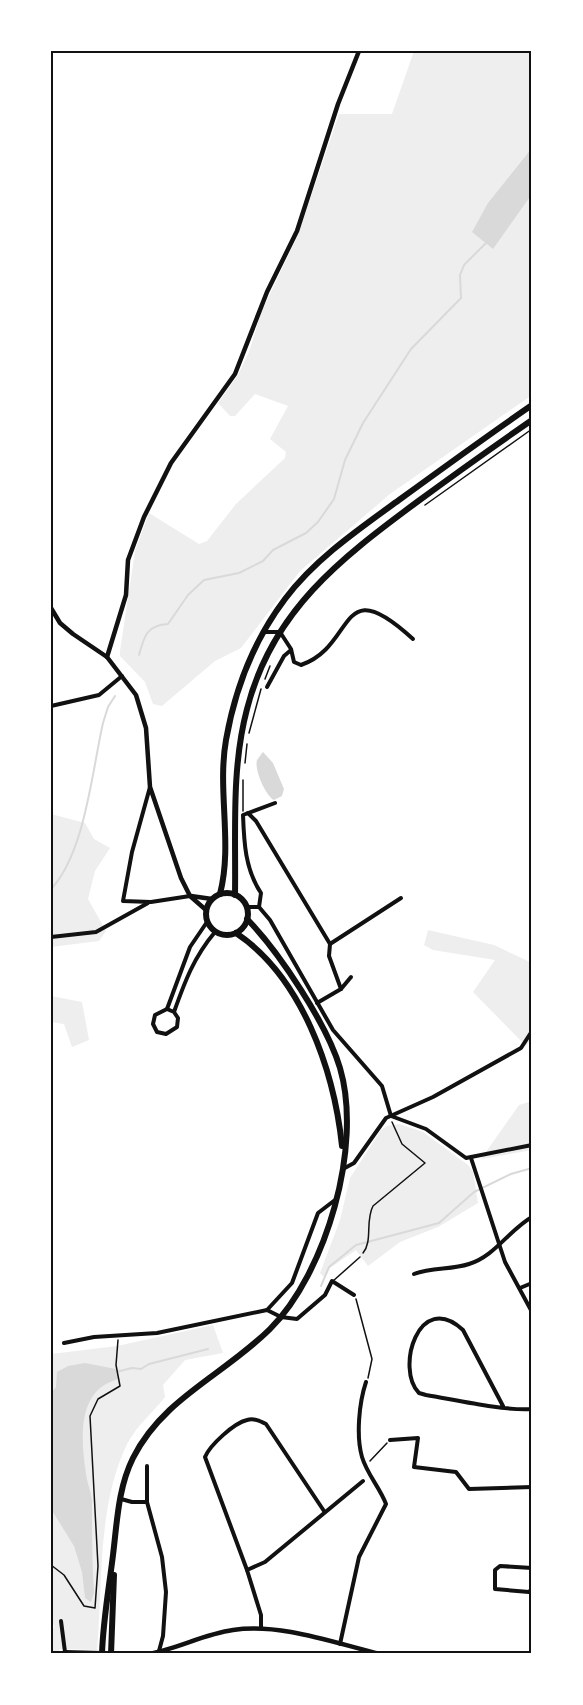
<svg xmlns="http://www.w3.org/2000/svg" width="583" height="1705" font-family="'Asap Condensed',sans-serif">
<rect width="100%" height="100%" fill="#fff"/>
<g fill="#eee">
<path d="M414 51H532V395L390 494 300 571 241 648 215 661 162 706 153 704 145 682 120 656V651L135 551 149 513 199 544 207 541 236 504 285 458 286 452 270 439 288 406 255 394 235 416H230L218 403 238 375 249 352 261 313 298 235 339 114H392Z"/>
<path d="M51 814 85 823 94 839 110 848 95 871 88 899 106 931 99 941 51 947Z"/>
<path d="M428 930 494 945 532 963V1039L526 1046 473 992 495 960 433 950 424 945Z"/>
<path d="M51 996 82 1002 89 1040 72 1047 64 1024 51 1022Z"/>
<path d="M532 1101V1150L481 1159 519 1105Z"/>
<path d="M399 1124 423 1132 468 1165 473 1172 478 1203 438 1227 400 1242 368 1266 356 1250 330 1268 325 1278 320 1273 340 1220 350 1178 381 1130 387 1126Z"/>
<path d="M213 1325 223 1353 185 1360 163 1385 165 1397C153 1412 136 1427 127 1444 97 1507 103 1582 97 1650L60 1649 58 1654H51V1629L54 1628 51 1608V1354L117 1346Z"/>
</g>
<g fill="#d9d9d9">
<path d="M532 148V194L493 249 472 232 488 203Z"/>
<path d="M263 752 273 763 284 789 282 796 274 800C266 796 254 770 257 760 258 759 262 753 263 752Z"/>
<path d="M85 1363 116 1369 119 1379C76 1389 81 1440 86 1474 87 1483 91 1491 92 1501 92 1531 92 1562 94 1593L91 1602 85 1598 82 1572 74 1546 51 1509V1393L56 1387 57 1372 68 1366Z"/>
</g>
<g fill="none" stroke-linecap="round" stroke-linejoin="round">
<g stroke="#d9d9d9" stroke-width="2">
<path d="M139 655C144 636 147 625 168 624L188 595 204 580 239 573 263 561 273 550 306 533 318 522 334 499 345 460 363 423 411 349 461 298 460 275 464 265 486 243"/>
<path d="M51 889C85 853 92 771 103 723L108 707 115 696"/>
<path d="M321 1286 329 1267 356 1245 439 1223 474 1192 511 1174 532 1168"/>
<path d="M116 1372 132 1368 141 1369 149 1364 208 1349"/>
</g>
<g stroke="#111" stroke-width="1.5">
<path d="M425 505 532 429"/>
<path d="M265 679 270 666"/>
<path d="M249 733 261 689"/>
<path d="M245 763 247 744"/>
<path d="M243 811V780"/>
<path d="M363 1253C373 1241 365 1221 373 1206L425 1163 402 1144 392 1122"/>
<path d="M356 1299 372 1359 368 1378"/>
<path d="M370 1461 387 1443"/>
<path d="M51 1565 64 1575 84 1606 95 1608 98 1566 90 1416 98 1399 120 1386 116 1365 118 1340"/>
</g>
<path stroke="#111" stroke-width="1.5" d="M333 1281 360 1257"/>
<g stroke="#111" stroke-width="4">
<path d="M264 632H280L291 649 294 662 301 665C357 646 337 569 413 639"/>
<path d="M267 687 284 656 291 650"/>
<path d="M51 706 99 695 122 676"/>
<path d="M150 787 132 852 123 901 151 902 190 896"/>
<path d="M248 813 256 821 330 944 329 956 341 989 317 1003"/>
<path d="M247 907H259"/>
<path d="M259 907 270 920 333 1030 382 1086 391 1116"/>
<path d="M259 907 261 893C245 869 244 842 243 815L275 803"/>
<path d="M51 937 96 932 148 903"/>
<path d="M330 944 401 898"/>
<path d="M341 989 351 977"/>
<path d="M167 1009 190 947 207 922"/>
<path d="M174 1012 167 1009 155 1015 153 1024 157 1032 166 1034 177 1027 178 1018 174 1012C185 981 194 957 215 932"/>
<path d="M391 1116 426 1129 466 1158 532 1145"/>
<path d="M471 1158 505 1262 532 1312"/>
<path d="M343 1169 354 1163 386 1118 433 1097 521 1048 532 1031"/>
<path d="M414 1274C432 1267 451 1270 469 1264 495 1256 509 1230 532 1217"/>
<path d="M520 1288 532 1283"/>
<path d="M267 1310 292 1283 318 1213 335 1200"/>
<path d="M64 1343 94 1337 157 1333 267 1310 281 1317 297 1319 325 1295 332 1281 354 1295"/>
<path d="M503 1406 463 1330C419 1289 395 1369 419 1393L426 1395C456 1400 503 1411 532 1409"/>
<path d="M390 1440 418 1438 414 1467 456 1472 469 1489 532 1487"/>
<path d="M147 1466V1502L162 1557 166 1592 163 1636 159 1651"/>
<path d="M121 1499 132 1502H147"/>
<path d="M532 1568 500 1566 495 1570V1589L529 1592 532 1589"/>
<path d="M247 1570 205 1457C210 1445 234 1423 247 1420 254 1418 260 1421 266 1424L324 1511"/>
<path d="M61 1621 65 1652"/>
<path d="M261 1628V1615L247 1570 265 1562 363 1481"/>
<path d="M340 1644 359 1557 386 1504C380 1488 367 1474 362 1457 356 1436 359 1403 366 1382"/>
<path d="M65 1652 102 1653"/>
</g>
<g stroke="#111" stroke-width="4.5">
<path d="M51 608 60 623 73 634 107 657 136 695 146 728 150 787 181 878 190 896 206 910"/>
<path d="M107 657 126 595 128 560 144 517 171 463 235 374 267 292 297 231 338 104 359 51"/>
<path d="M191 896 212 899"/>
<path d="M148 1654C177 1649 204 1634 233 1630 281 1623 334 1643 380 1654"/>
</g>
<g stroke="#111" stroke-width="6">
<circle cx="227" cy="914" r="21"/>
<path d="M220 894C233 844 217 791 226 740 235 689 254 640 285 599 315 559 359 529 399 500 443 468 487 436 532 405"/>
<path d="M235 895C236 834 231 769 247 709 272 611 340 559 417 502 455 474 493 447 532 420"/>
<path d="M236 933C302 977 334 1070 342 1146"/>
<path d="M102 1654C103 1621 109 1588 113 1555 117 1523 118 1488 133 1458 163 1398 224 1375 270 1329 326 1273 363 1146 340 1068 327 1024 279 952 247 919"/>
<path d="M111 1654 114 1575"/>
</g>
</g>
<rect width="583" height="1705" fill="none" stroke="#ffffff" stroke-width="105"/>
<rect x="52" y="52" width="478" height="1600" fill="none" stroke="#111" stroke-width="2"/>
</svg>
